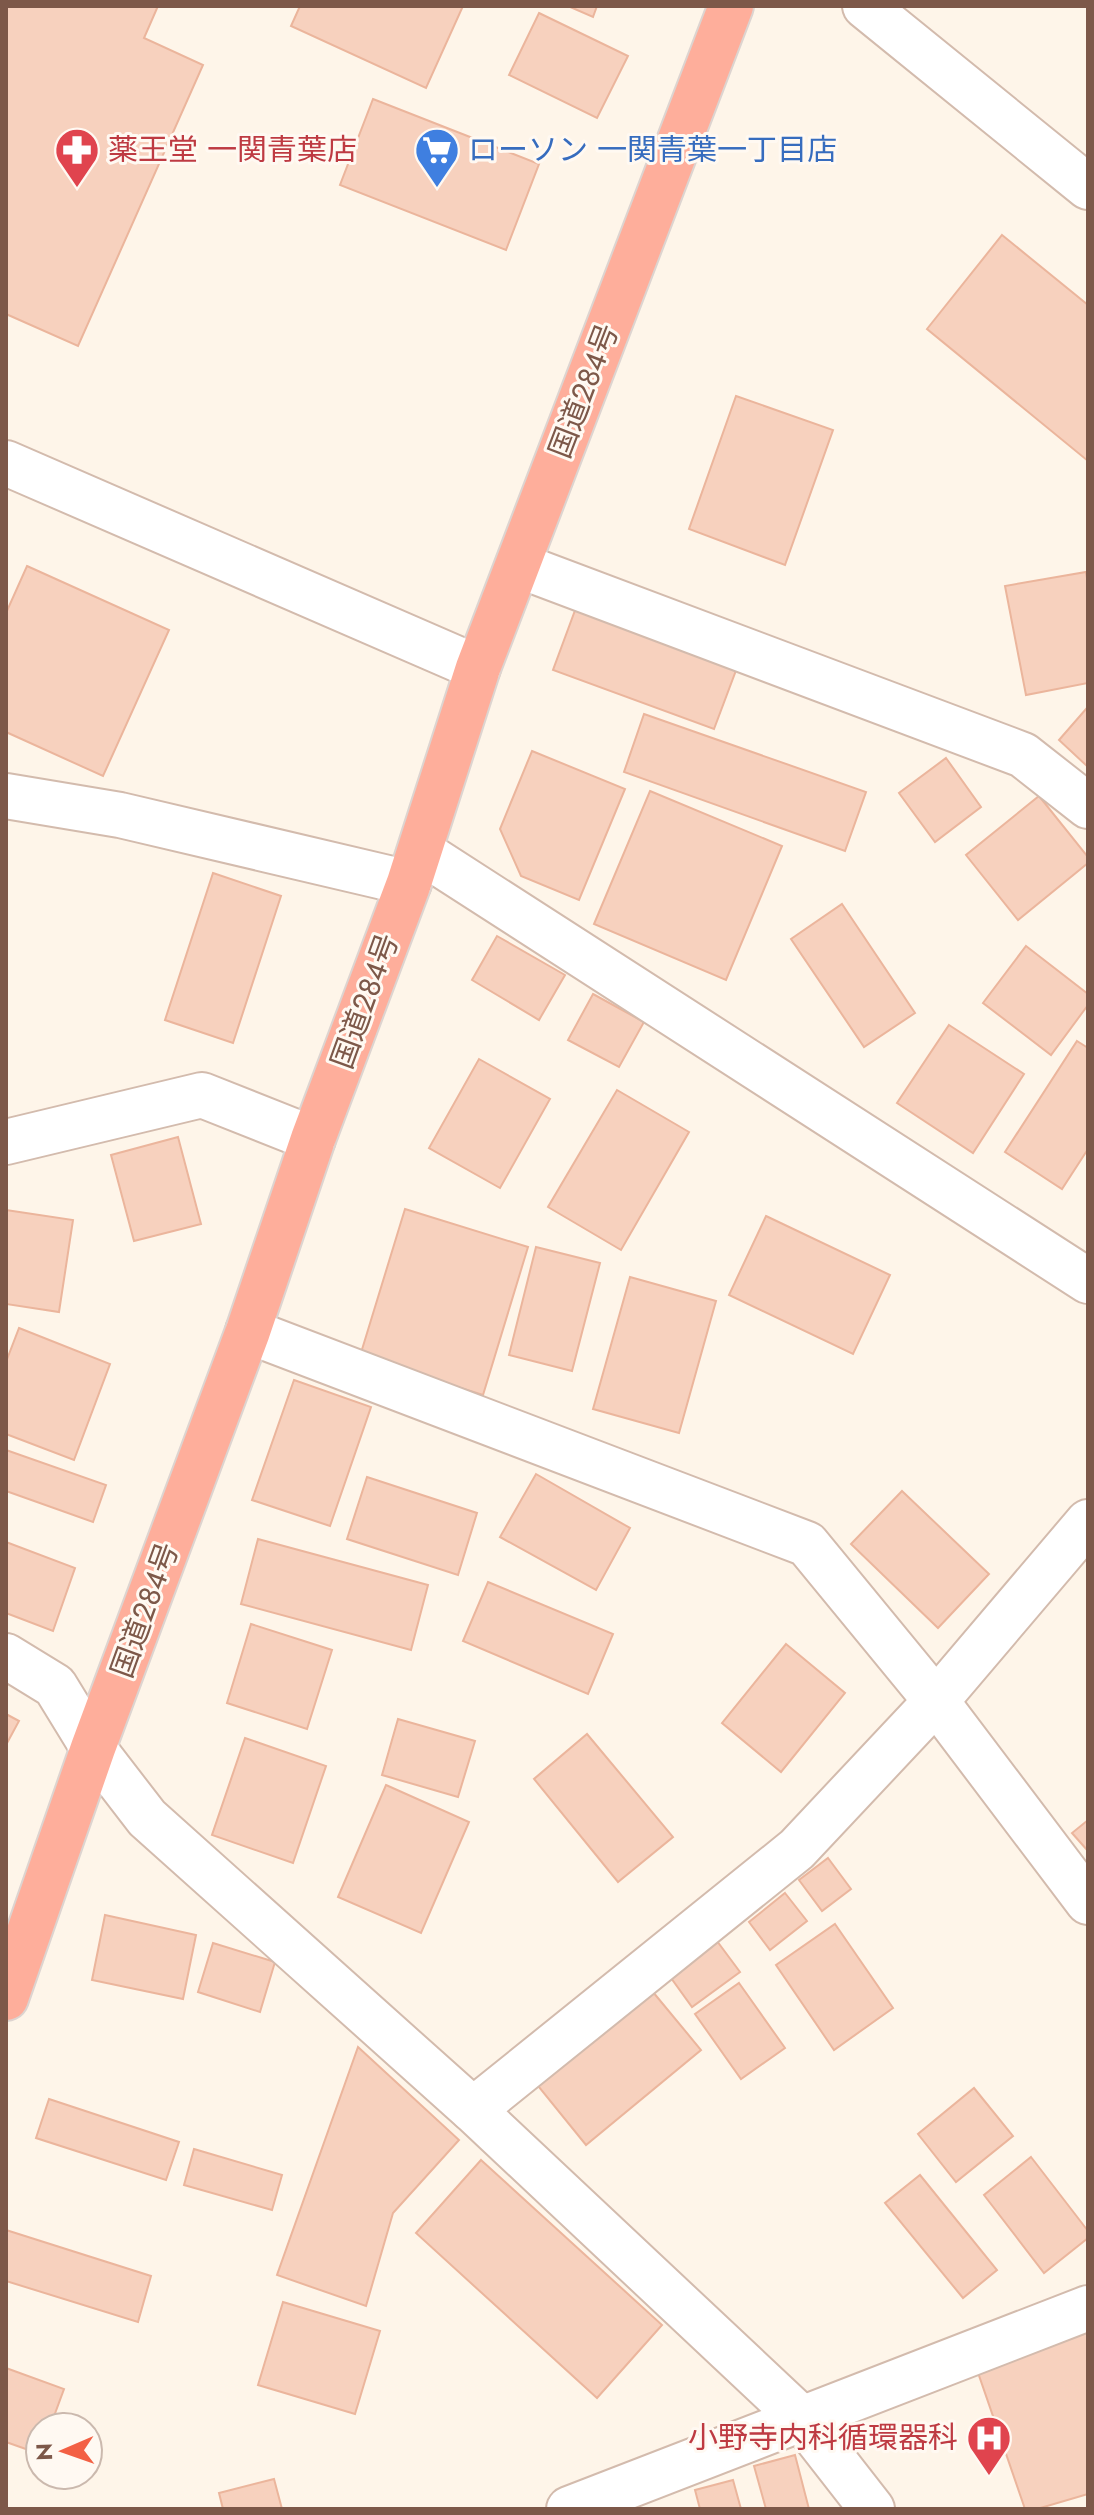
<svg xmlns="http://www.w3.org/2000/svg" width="1094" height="2515" font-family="Jost,'Noto Sans JP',sans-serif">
<rect width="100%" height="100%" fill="#fef5e9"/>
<g fill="#f7d1be" stroke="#ebb59c" stroke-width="2">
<path d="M6 6H158L144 38 203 65 78 346 6 314Z"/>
<path d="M300 6H463L426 88 291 26Z"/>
<path d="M568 6H597L593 17Z"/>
<path d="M539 13 628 56 597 118 509 75Z"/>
<path d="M373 99 539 164 506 250 340 185Z"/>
<path d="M1002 235 1088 305V461L927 329Z"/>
<path d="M736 396 833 430 785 565 689 529Z"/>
<path d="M27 566 169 630 103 776 6 732V613Z"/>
<path d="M1086 572 1088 584V683L1026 695 1005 586Z"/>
<path d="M577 605 738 665 714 729 553 670Z"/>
<path d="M1086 709 1088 711V767L1059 740Z"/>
<path d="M644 714 866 792 845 851 624 772Z"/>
<path d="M532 751 625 789 579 900 521 876 500 829Z"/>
<path d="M946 758 981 807 935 842 899 793Z"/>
<path d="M650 791 782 846 726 980 594 924Z"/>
<path d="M1039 796 1088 857V863L1018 920 966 855Z"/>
<path d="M213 873 281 896 233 1043 165 1020Z"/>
<path d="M842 904 915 1013 864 1047 791 939Z"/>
<path d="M497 936 565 975 539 1020 472 980Z"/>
<path d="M1026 946 1088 994V1005L1051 1055 983 1003Z"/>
<path d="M593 994 644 1022 619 1067 568 1040Z"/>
<path d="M949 1025 1024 1074 973 1153 897 1103Z"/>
<path d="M1077 1041 1088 1048V1149L1062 1189 1005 1152Z"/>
<path d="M479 1059 550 1099 500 1188 429 1148Z"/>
<path d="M617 1090 689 1132 621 1250 548 1207Z"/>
<path d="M178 1137 201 1224 134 1241 111 1155Z"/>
<path d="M405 1209 528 1247 483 1395 360 1356Z"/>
<path d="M6 1210 73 1220 59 1312 6 1304Z"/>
<path d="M766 1216 890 1275 853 1354 729 1295Z"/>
<path d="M536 1247 600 1263 572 1371 509 1355Z"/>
<path d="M630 1277 716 1301 679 1433 593 1409Z"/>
<path d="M19 1328 110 1364 74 1460 6 1434V1362Z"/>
<path d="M294 1380 371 1407 330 1526 252 1500Z"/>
<path d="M6 1450 106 1485 93 1522 6 1491Z"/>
<path d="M536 1474 630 1528 596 1590 500 1537Z"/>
<path d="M367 1477 477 1513 458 1575 347 1539Z"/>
<path d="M902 1491 989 1574 938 1628 851 1544Z"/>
<path d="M258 1539 428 1585 411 1650 241 1604Z"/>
<path d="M6 1542 75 1568 53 1631 6 1613Z"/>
<path d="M488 1582 613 1634 588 1694 463 1641Z"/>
<path d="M251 1624 332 1650 307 1729 227 1703Z"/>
<path d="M786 1644 845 1693 781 1772 722 1723Z"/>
<path d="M6 1714 19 1721 6 1745Z"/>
<path d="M398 1719 475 1741 458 1797 382 1775Z"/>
<path d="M587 1734 673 1837 618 1882 534 1779Z"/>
<path d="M245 1738 326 1766 293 1863 212 1835Z"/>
<path d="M386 1785 469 1822 421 1933 338 1897Z"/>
<path d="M1088 1820V1851L1072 1833Z"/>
<path d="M828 1858 851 1889 822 1911 799 1880Z"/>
<path d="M785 1893 807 1921 770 1950 749 1922Z"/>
<path d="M105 1915 196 1935 183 1999 92 1980Z"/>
<path d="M835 1924 893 2008 834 2050 776 1965Z"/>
<path d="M714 1937 740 1972 692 2007 666 1971Z"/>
<path d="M213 1943 275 1962 260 2012 198 1992Z"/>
<path d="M739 1983 785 2048 741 2079 695 2014Z"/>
<path d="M648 1986 701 2050 586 2145 534 2081Z"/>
<path d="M358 2047 459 2140 393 2213 366 2306 277 2275Z"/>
<path d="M974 2088 1013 2136 956 2182 918 2134Z"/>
<path d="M49 2099 179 2142 166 2180 36 2138Z"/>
<path d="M194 2149 282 2175 272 2210 184 2185Z"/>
<path d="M1031 2157 1088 2231V2238L1044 2273 984 2195Z"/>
<path d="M481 2160 662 2325 597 2398 416 2233Z"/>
<path d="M920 2175 997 2270 963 2298 885 2203Z"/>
<path d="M6 2230 151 2276 138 2322 6 2281Z"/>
<path d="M283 2302 380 2331 355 2414 258 2385Z"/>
<path d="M1088 2321V2494L1037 2509H1025L974 2361Z"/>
<path d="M6 2368 64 2389 50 2427H40V2454L6 2442Z"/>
<path d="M795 2455 809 2509H766L754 2466Z"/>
<path d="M274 2479 282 2509H223L219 2493Z"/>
<path d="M733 2480 741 2509H700L695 2490Z"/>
</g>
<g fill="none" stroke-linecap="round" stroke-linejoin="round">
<g stroke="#d3bbad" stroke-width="48">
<g id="minor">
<path d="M865 6 1088 187"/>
<path d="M6 463 478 668"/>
<path d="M518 565 1023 755 1088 806"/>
<path d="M6 796 120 815 409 883"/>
<path d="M420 851 1088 1281"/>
<path d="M6 1142 202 1095 313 1139"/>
<path d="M248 1331 807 1544 936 1701 1088 1902"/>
<path d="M6 1656 55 1686 93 1748 147 1818 473 2110 801 2418 872 2509"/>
<path d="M473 2110 797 1849 936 1701 1088 1522"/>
<path d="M569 2509 1088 2308"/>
</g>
</g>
<g stroke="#ddd4d0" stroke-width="48">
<path id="highway" d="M6 1998 93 1748 248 1331 313 1139 409 883 478 668 731 6"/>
</g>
<use href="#minor" stroke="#fff" stroke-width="44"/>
<use href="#highway" stroke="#feae9b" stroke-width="44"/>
</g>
<defs>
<g id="pharmacy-pin" transform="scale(2.3)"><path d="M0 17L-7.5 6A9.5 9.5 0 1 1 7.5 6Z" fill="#e0444e" stroke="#fff9f2"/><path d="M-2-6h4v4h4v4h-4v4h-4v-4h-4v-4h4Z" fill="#fff"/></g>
<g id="supermarket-pin" transform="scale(2.3)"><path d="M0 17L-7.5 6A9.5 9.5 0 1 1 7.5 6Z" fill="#3f7fe0" stroke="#fff9f2"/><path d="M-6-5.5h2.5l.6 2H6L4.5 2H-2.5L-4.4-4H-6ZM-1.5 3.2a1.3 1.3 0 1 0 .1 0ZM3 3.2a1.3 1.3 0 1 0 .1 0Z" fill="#fff"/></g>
<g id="hospital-pin" transform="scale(2.3)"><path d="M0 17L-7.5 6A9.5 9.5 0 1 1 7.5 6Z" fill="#e0444e" stroke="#fff9f2"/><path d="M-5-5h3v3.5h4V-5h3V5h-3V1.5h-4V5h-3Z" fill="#fff"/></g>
</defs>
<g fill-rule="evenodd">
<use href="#pharmacy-pin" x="77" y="150"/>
<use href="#supermarket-pin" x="437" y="150"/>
<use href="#hospital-pin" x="989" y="2438"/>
</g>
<g text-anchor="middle" stroke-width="6" stroke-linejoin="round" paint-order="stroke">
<g font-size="30" fill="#be3a42" stroke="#fff9f2" text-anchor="start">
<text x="108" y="160">薬王堂 一関青葉店</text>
<text x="958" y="2448" text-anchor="end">小野寺内科循環器科</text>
</g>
<g font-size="30" fill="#366cbe" stroke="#fff9f2" text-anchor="start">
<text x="468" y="160">ローソン 一関青葉一丁目店</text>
</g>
<g font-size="30" fill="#7d5849" stroke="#fff9f2">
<text transform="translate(584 391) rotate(-69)" y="10">国道284号</text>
<text transform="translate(365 1001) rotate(-70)" y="10">国道284号</text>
<text transform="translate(145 1610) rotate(-70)" y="10">国道284号</text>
</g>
</g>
<rect width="1094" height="2515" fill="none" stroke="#7d5849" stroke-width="16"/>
<g transform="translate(64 2451) rotate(268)"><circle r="38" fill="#fff9f2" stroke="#cbb9ae" stroke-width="2"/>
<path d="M0-6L14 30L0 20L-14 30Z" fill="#f36044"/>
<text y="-12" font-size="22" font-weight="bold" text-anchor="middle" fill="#7d5849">N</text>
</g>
</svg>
